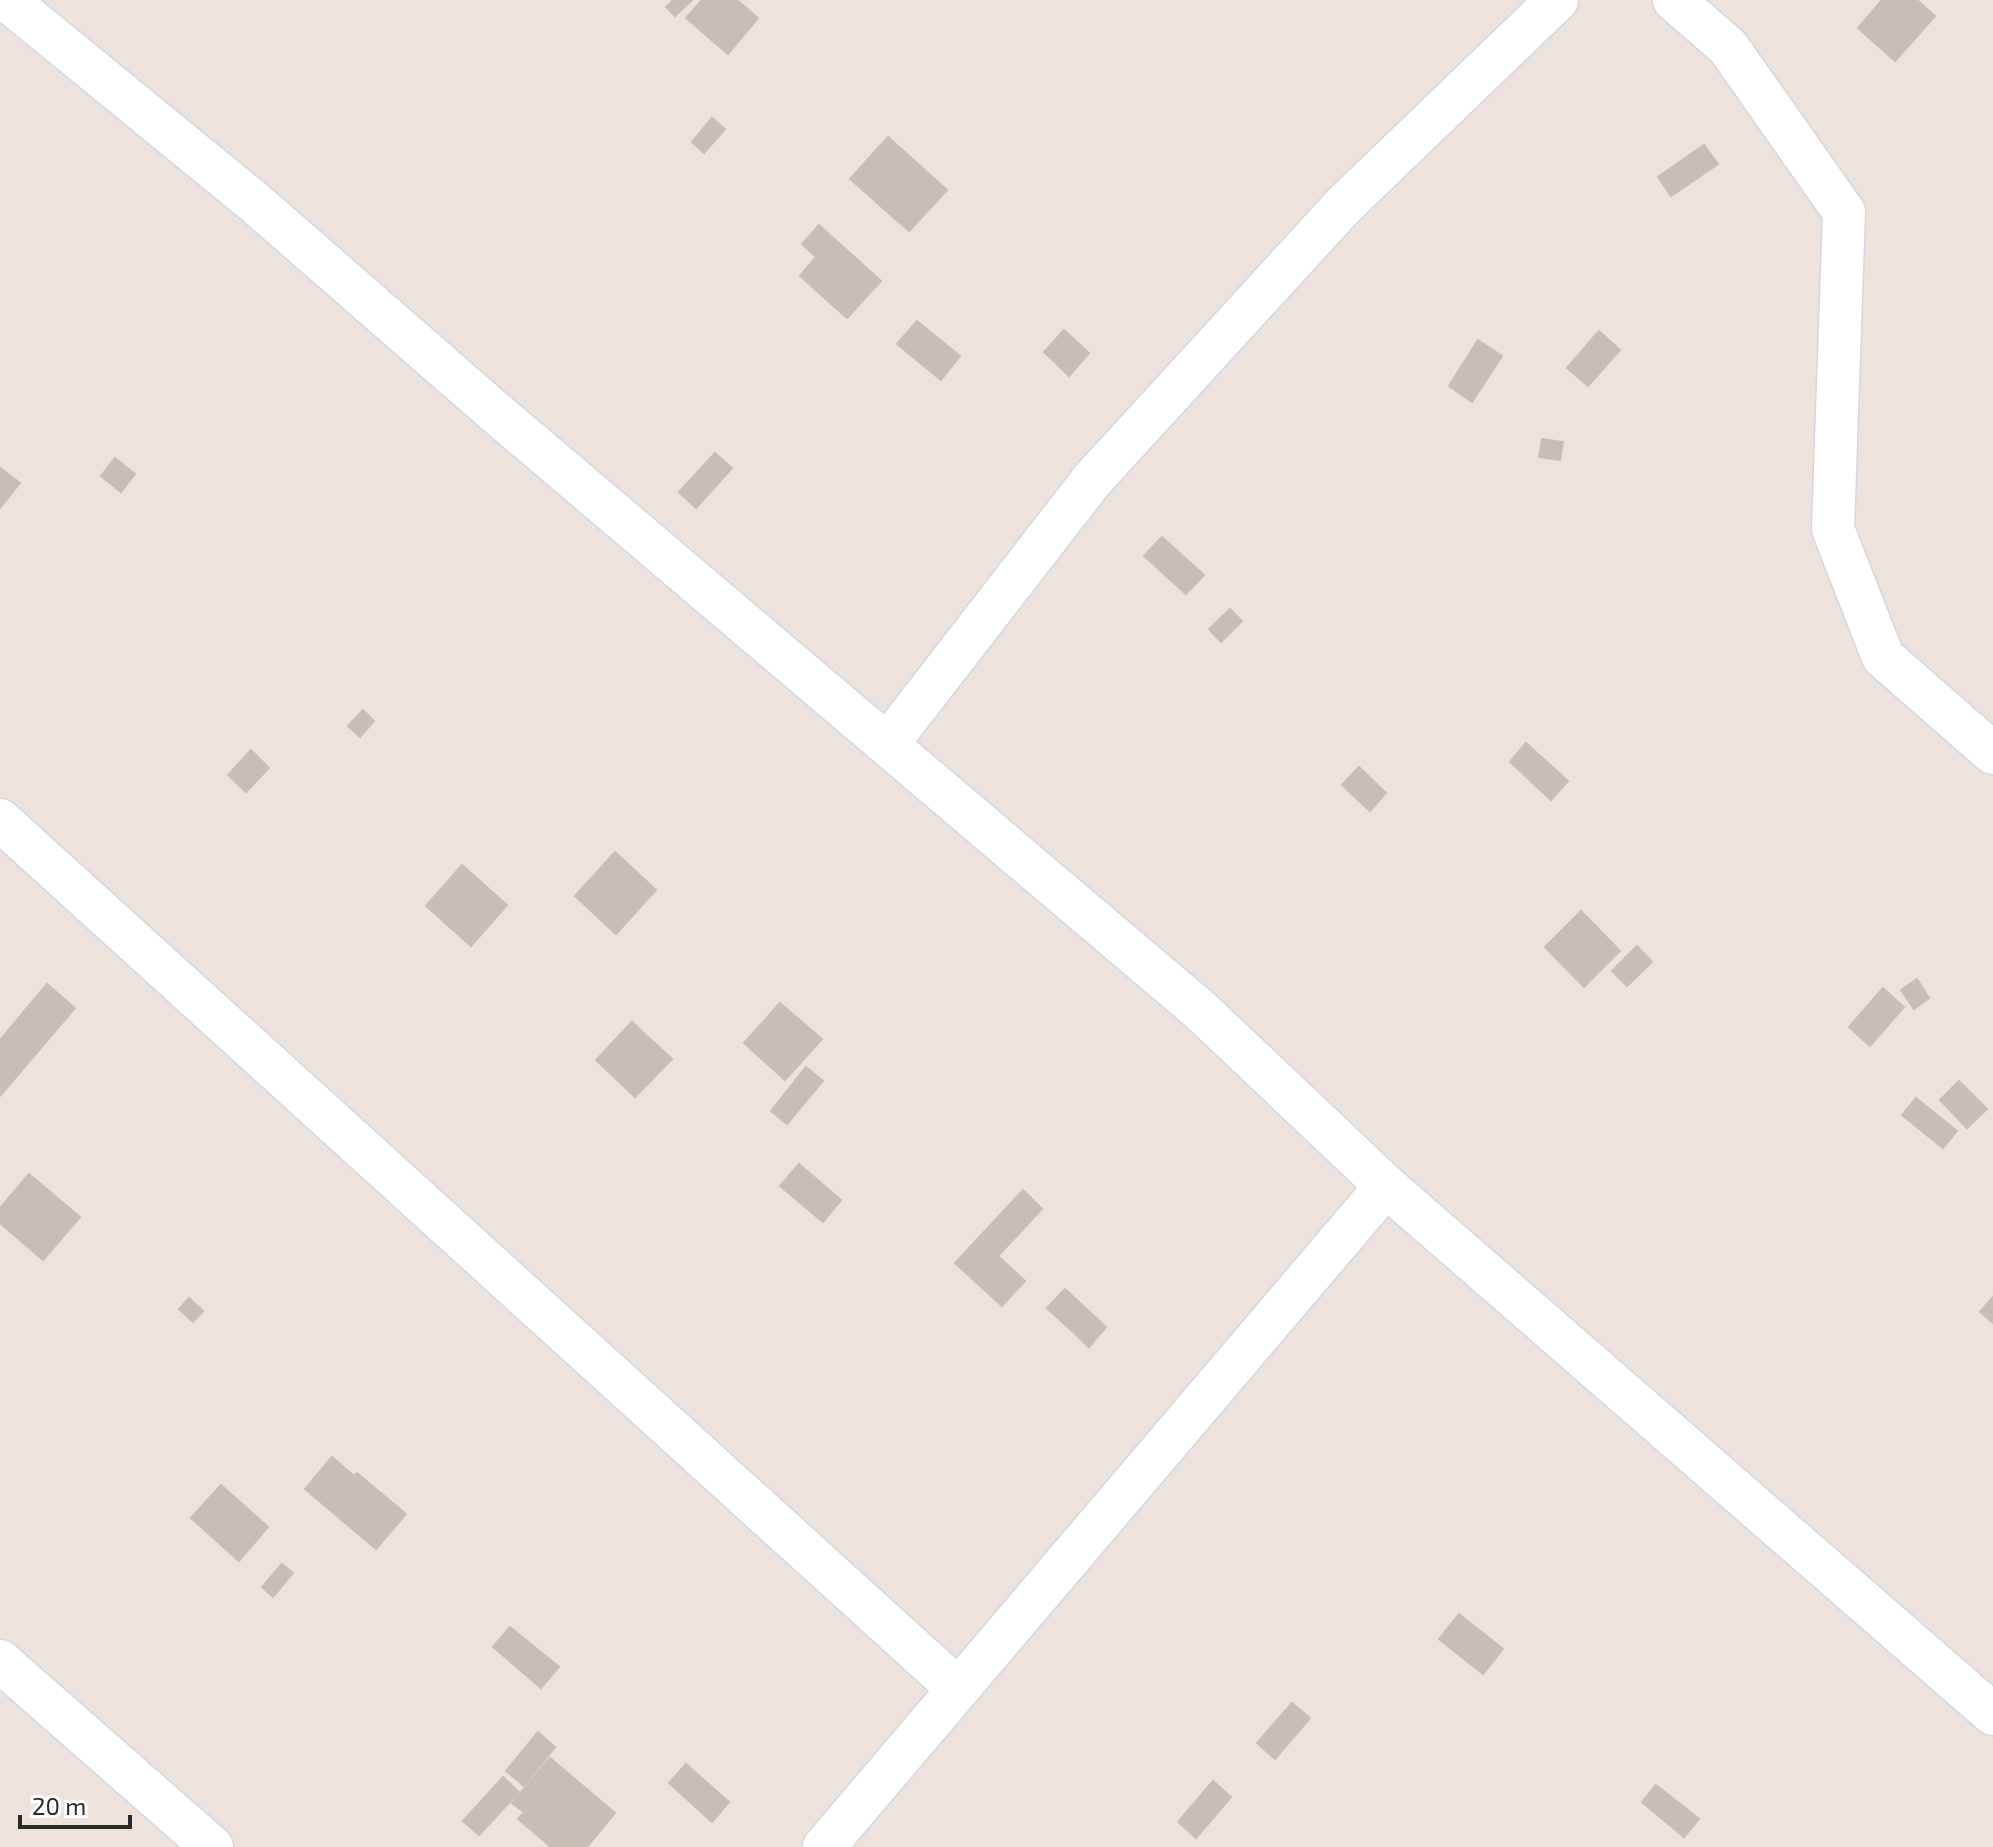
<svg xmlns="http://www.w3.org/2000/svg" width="1993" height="1847" font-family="'Exo 2',sans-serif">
<rect width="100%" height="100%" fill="#ede3dc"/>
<g fill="#c5bfb7" stroke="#c9bfb5" stroke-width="2">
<path d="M673 0H692L675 16 666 7Z"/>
<path d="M702 0H737L758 18 728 54 686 18Z"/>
<path d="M1882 0H1917L1935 16 1895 61 1858 28Z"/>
<path d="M712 118 725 129 704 153 692 142Z"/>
<path d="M888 137 947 190 909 231 850 179Z"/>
<path d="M1704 145 1718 164 1671 196 1658 177Z"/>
<path d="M819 225 881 281 847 318 800 276 816 257 802 244Z"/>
<path d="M917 321 960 356 941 380 897 344Z"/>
<path d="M1064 330 1089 353 1069 376 1044 352Z"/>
<path d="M1599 331 1620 350 1588 386 1567 368Z"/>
<path d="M1478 340 1502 356 1472 402 1449 386Z"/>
<path d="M1542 439 1563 442 1560 460 1539 457Z"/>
<path d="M715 453 732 468 696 508 679 492Z"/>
<path d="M115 458 135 474 121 492 101 476Z"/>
<path d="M0 468 20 483 0 508Z"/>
<path d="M1162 537 1204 575 1186 594 1144 556Z"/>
<path d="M1230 609 1242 621 1221 642 1209 629Z"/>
<path d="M363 710 374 721 360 737 348 726Z"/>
<path d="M1526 743 1568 781 1551 800 1510 762Z"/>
<path d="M251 750 269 768 246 792 228 775Z"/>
<path d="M1359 767 1386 793 1370 811 1342 785Z"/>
<path d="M615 852 656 890 616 934 575 896Z"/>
<path d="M462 865 507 905 471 946 426 906Z"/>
<path d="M1581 911 1620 951 1584 987 1545 947Z"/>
<path d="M1637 946 1652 962 1627 986 1612 971Z"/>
<path d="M1917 979 1929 998 1914 1009 1901 990Z"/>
<path d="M47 984 75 1008 0 1096V1040Z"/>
<path d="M1883 988 1904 1007 1870 1046 1849 1027Z"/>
<path d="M780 1003 822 1039 785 1080 744 1043Z"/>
<path d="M632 1022 672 1059 635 1097 596 1060Z"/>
<path d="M806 1067 823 1081 787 1124 771 1111Z"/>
<path d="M1959 1081 1987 1109 1967 1128 1940 1100Z"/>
<path d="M1916 1098 1957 1131 1943 1148 1902 1115Z"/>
<path d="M799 1164 841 1200 823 1222 780 1186Z"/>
<path d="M29 1174 80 1217 43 1260 0 1223V1208Z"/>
<path d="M1023 1190 1042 1209 998 1256 1025 1281 1002 1306 955 1263Z"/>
<path d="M1065 1289 1106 1327 1089 1347 1047 1308Z"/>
<path d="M1993 1297V1323L1980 1312Z"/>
<path d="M189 1298 203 1311 193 1322 179 1309Z"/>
<path d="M332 1457 354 1476 357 1473 406 1514 376 1549 305 1489Z"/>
<path d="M221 1485 268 1527 239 1561 191 1518Z"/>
<path d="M282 1564 293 1573 273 1597 262 1587Z"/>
<path d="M1459 1614 1503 1649 1483 1674 1439 1639Z"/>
<path d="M510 1627 559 1667 541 1688 493 1647Z"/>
<path d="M1292 1703 1310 1718 1275 1759 1257 1743Z"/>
<path d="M538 1732 555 1747 524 1786 506 1771Z"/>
<path d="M550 1758 615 1813 587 1847H551L518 1819 524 1812 512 1803Z"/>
<path d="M686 1764 729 1802 712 1822 669 1783Z"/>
<path d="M503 1777 519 1792 479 1835 463 1821Z"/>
<path d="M1213 1781 1231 1797 1196 1838 1178 1822Z"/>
<path d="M1656 1785 1699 1819 1684 1837 1642 1802Z"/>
</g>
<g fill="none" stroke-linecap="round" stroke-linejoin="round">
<g stroke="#d1d7e4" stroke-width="45">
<g id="street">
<path d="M7 0 254 202 495 412 1200 1010 1386 1186 1993 1714"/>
<path d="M1674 0 1728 47 1844 212 1833 529 1883 657 1993 753"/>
<path d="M889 742 1092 480 1343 206 1557 0"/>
<path d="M0 820 958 1689"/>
<path d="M0 1661 212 1847"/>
<path d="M824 1847 1386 1186"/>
</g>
</g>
<use href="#street" stroke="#fff" stroke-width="42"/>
</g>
<path d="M20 1815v12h110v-12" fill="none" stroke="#2a2a2a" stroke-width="4"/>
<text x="32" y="1815" font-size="24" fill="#2a2a2a" stroke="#ffffff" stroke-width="6" paint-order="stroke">20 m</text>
</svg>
